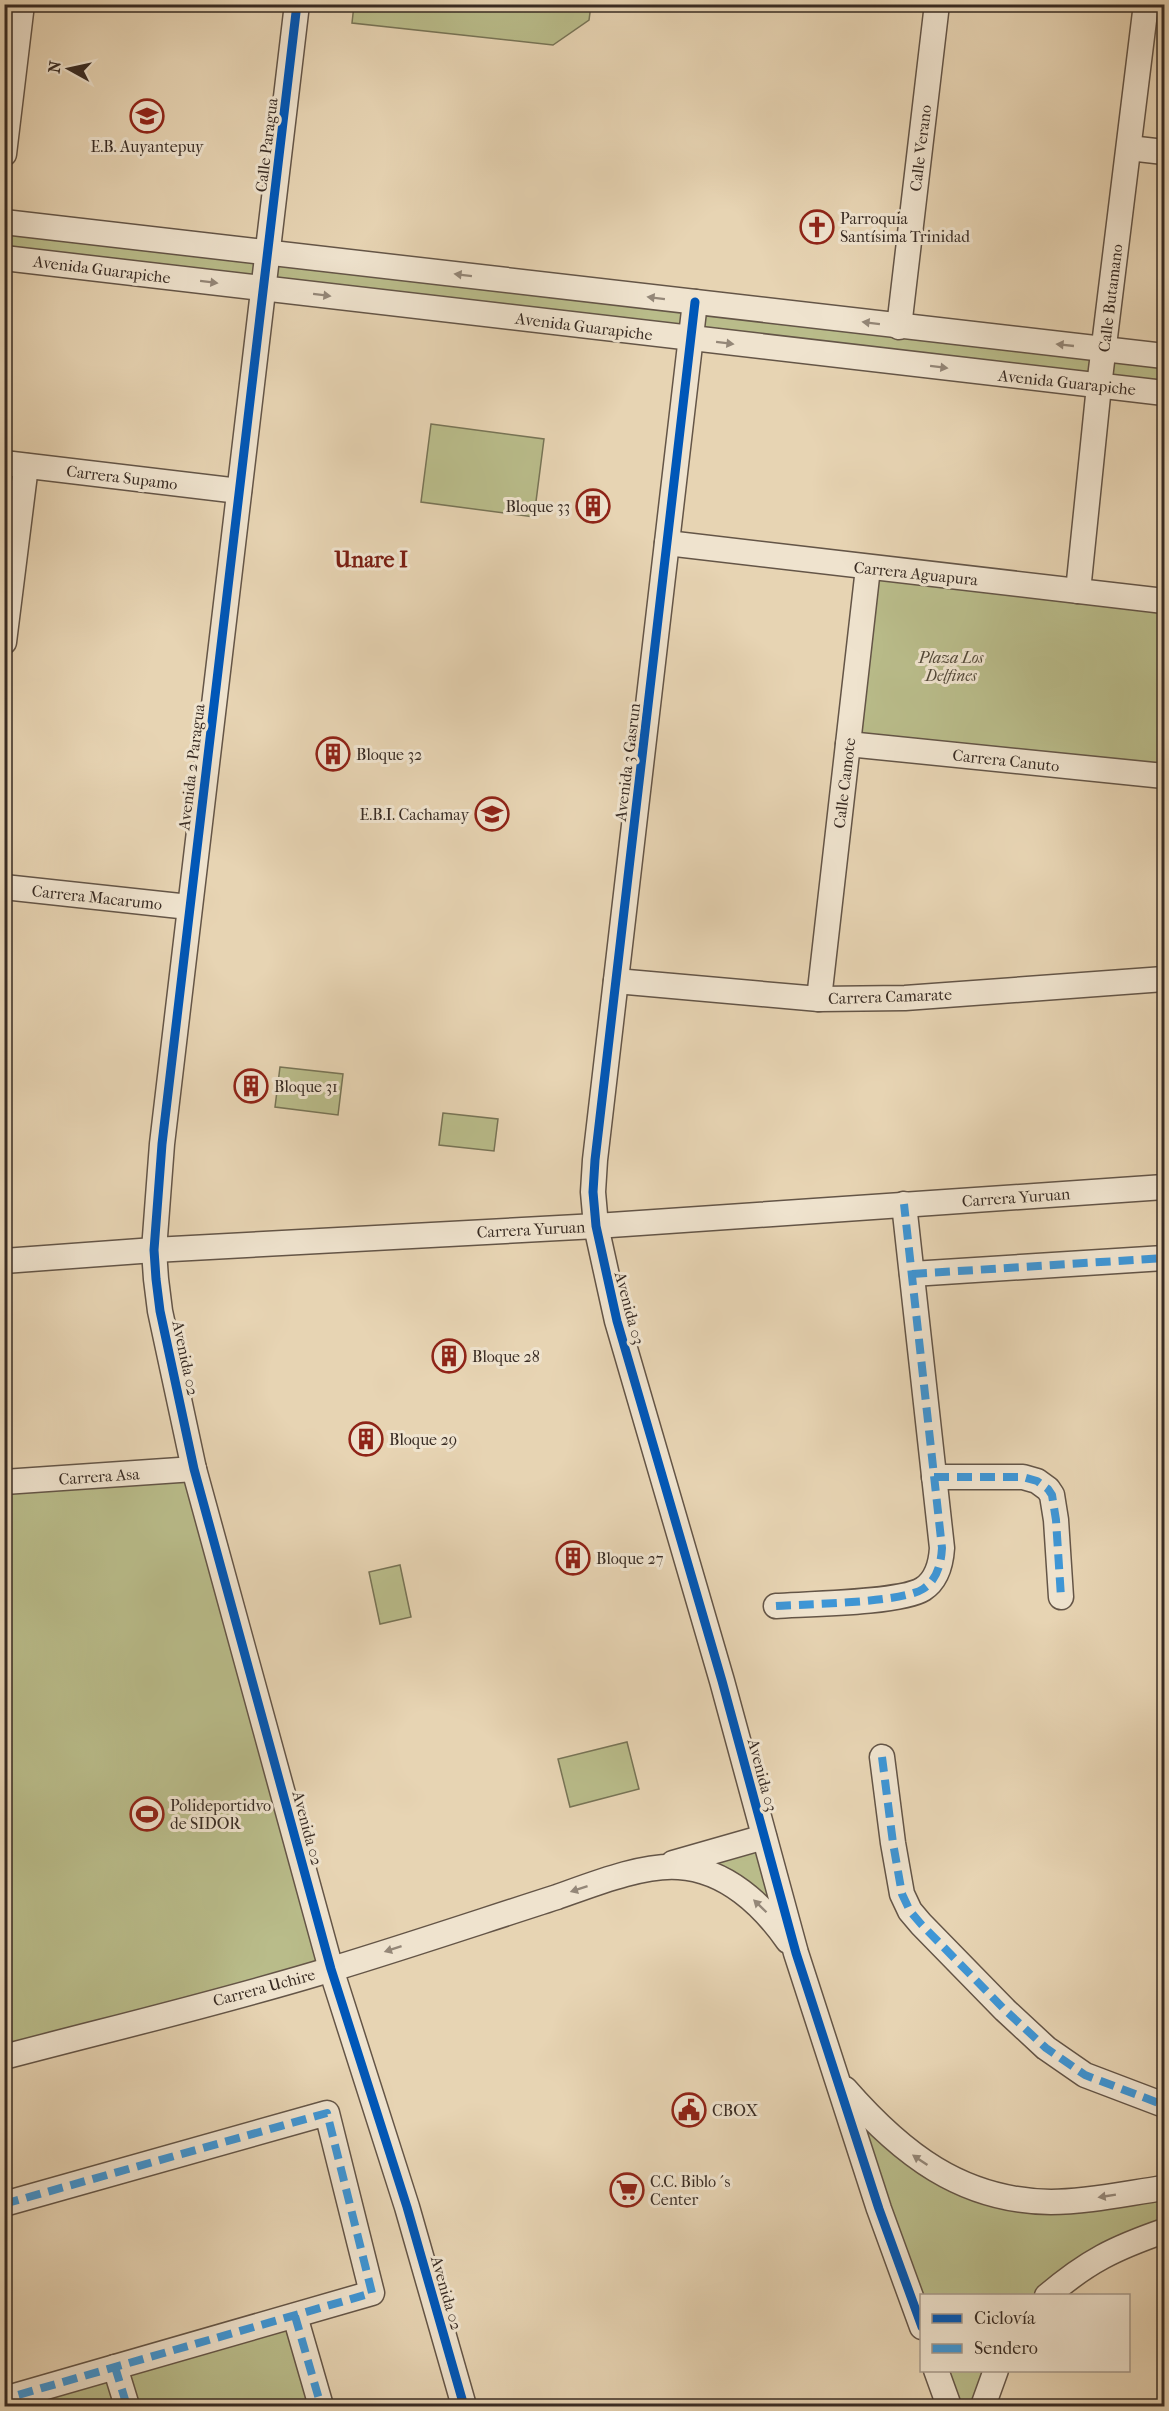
<svg xmlns="http://www.w3.org/2000/svg" width="1169" height="2411" font-family="'IM FELL French Canon',serif">
<rect width="100%" height="100%" fill="#e7d4b3"/>
<filter id="stains"><feTurbulence type="fractalNoise" baseFrequency=".00333" numOctaves="4"/><feColorMatrix values="0 0 0 0 .2 0 0 0 0 .09 0 0 0 0 .02 0 0 0 .5 -.17"/></filter>
<radialGradient id="worn" r=".72"><stop offset=".6" stop-color="#630" stop-opacity="0"/><stop offset="1" stop-color="#630" stop-opacity=".3"/></radialGradient>
<g fill="#b9bc8a" stroke="#787456" stroke-width="1.5">
<path d="M354 5V4L591 5 589 20 553 45 352 23Z"/>
<path d="M5 222 1164 356V393L5 258Z"/>
<path d="M431 424 544 439 534 517 421 502Z"/>
<path d="M868 568 1164 601V776L848 744Z"/>
<path d="M280 1067 343 1074 338 1115 275 1107Z"/>
<path d="M443 1113 498 1119 494 1151 439 1145Z"/>
<path d="M194 1469 332 1966 5 2057V1482Z"/>
<path d="M400 1565 411 1617 380 1624 369 1572Z"/>
<path d="M627 1742 639 1789 570 1807 558 1759Z"/>
<path d="M764 1837 771 1917 681 1867Z"/>
<path d="M837 2080 870 2117 999 2195 1164 2188V2231L1047 2295 922 2296Z"/>
<path d="M295 2316 321 2406H5Z"/>
<path d="M936 2371H996L983 2406H949Z"/>
</g>
<g fill="none" stroke-linecap="round" stroke-linejoin="round">
<g stroke="#645547" stroke-width="27">
<g id="minor">
<path d="M297 4 162 1144 154 1250 156 1279 160 1311 194 1469 331 1969 407 2207 464 2406"/>
<path d="M1129 148 1164 152"/>
<path d="M4 154 22 4"/>
<path d="M4 222 1164 356"/>
<path d="M4 258 1164 393"/>
<path d="M695 302 595 1160 593 1192 596 1226 617 1321 722 1681 796 1953 879 2209 922 2327"/>
<path d="M899 327 937 4"/>
<path d="M4 463 239 491"/>
<path d="M667 543 1164 601"/>
<path d="M1078 591 1099 386 1146 4"/>
<path d="M4 642 26 466"/>
<path d="M848 744 1164 776"/>
<path d="M4 887 189 907"/>
<path d="M616 981 819 999 905 998 1164 979"/>
<path d="M819 999 868 568"/>
<path d="M4 1261 154 1250 596 1226 1164 1187"/>
<path d="M912 1274 1164 1258"/>
<path d="M934 1477H1023L1037 1481 1048 1489 1052 1495 1056 1520 1061 1597"/>
<path d="M4 1482 194 1469"/>
<path d="M776 1606C806 1604 901 1603 923 1589 937 1580 941 1564 942 1548L904 1204"/>
<path d="M882 1757 893 1843 902 1894 910 1911 921 1924 1005 2010 1046 2048 1085 2075 1164 2105"/>
<path d="M673 1863 764 1837"/>
<path d="M4 2057C114 2028 224 2002 332 1969 408 1946 482 1921 557 1897 591 1885 643 1864 679 1867 726 1870 763 1905 788 1941"/>
<path d="M845 2089C901 2153 961 2201 1051 2202 1088 2202 1128 2193 1164 2188"/>
<path d="M4 2204 327 2113 372 2293 4 2399"/>
<path d="M1047 2296C1088 2261 1115 2248 1164 2231"/>
<path d="M295 2316 321 2406"/>
<path d="M115 2367 127 2406"/>
<path d="M936 2370 949 2406"/>
<path d="M983 2406 996 2370"/>
</g>
</g>
<use href="#minor" stroke="#efe3ce" stroke-width="24"/>
<g stroke="#3e96d6" stroke-width="8" stroke-dasharray="15 8" stroke-linecap="butt">
<path d="M912 1274 1164 1258"/>
<path d="M934 1477H1023L1037 1481 1048 1489 1052 1495 1056 1520 1061 1597"/>
<path d="M776 1606C806 1604 901 1603 923 1589 937 1580 941 1564 942 1548L904 1204"/>
<path d="M882 1757 893 1843 902 1894 910 1911 921 1924 1005 2010 1046 2048 1085 2075 1164 2105"/>
<path d="M4 2204 327 2113 372 2293 4 2399"/>
<path d="M295 2316 321 2406"/>
<path d="M115 2367 127 2406"/>
</g>
<g stroke="#efe3ce" stroke-width="13">
<g id="cycleway">
<path d="M297 4 162 1144 154 1250 156 1279 160 1311 194 1469 331 1969 407 2207 464 2406"/>
<path d="M695 302 595 1160 593 1192 596 1226 617 1321 722 1681 796 1953 879 2209 922 2327"/>
</g>
</g>
<use href="#cycleway" stroke="#0057b8" stroke-width="9"/>
</g>
<defs><path id="oneway-solid" d="M-6-.8H1V-3.2L6.5 0L1 3.2V.8H-6Z" transform="scale(1.5)"/></defs>
<g fill="#948778">
<use href="#oneway-solid" transform="translate(463 275) rotate(-173)"/>
<use href="#oneway-solid" transform="translate(209 282) rotate(7)"/>
<use href="#oneway-solid" transform="translate(322 295) rotate(7)"/>
<use href="#oneway-solid" transform="translate(656 298) rotate(-173)"/>
<use href="#oneway-solid" transform="translate(871 323) rotate(-173)"/>
<use href="#oneway-solid" transform="translate(725 343) rotate(7)"/>
<use href="#oneway-solid" transform="translate(1065 345) rotate(-174)"/>
<use href="#oneway-solid" transform="translate(939 367) rotate(7)"/>
<use href="#oneway-solid" transform="translate(579 1889) rotate(162)"/>
<use href="#oneway-solid" transform="translate(760 1906) rotate(-136)"/>
<use href="#oneway-solid" transform="translate(393 1949) rotate(162)"/>
<use href="#oneway-solid" transform="translate(920 2160) rotate(-146)"/>
<use href="#oneway-solid" transform="translate(1107 2196) rotate(171)"/>
</g>
<defs>
<g id="school-ring" transform="scale(1.725)"><circle r="9.5" fill="#efe3ce" stroke="#8f2418" stroke-width="1.5"/><path d="M0-5L7-2L0 1L-7-2ZM-4 1L0 2.5L4 1V4Q0 6-4 4Z" fill="#8f2418"/></g>
<g id="church-ring" transform="scale(1.725)"><circle r="9.5" fill="#efe3ce" stroke="#8f2418" stroke-width="1.5"/><path d="M-1.2-6h2.4v3.5h3.3v2.4h-3.3V6h-2.4V-.1h-3.3v-2.4h3.3Z" fill="#8f2418"/></g>
<g id="building-ring" transform="scale(1.725)"><circle r="9.5" fill="#efe3ce" stroke="#8f2418" stroke-width="1.5"/><path d="M-4-6H4V6H1V3H-1V6H-4ZM-2.5-4.3h1.7v1.8h-1.7ZM.8-4.3h1.7v1.8H.8ZM-2.5-1h1.7V.8h-1.7ZM.8-1h1.7V.8H.8Z" fill="#8f2418"/></g>
<g id="stadium-ring" transform="scale(1.725)"><circle r="9.5" fill="#efe3ce" stroke="#8f2418" stroke-width="1.5"/><path d="M0-5a6.5 5 0 1 0 0 10a6.5 5 0 1 0 0-10ZM-3.5-1.8h7v3.6h-7Z" fill="#8f2418"/></g>
<g id="civic-ring" transform="scale(1.725)"><circle r="9.5" fill="#efe3ce" stroke="#8f2418" stroke-width="1.5"/><path d="M-.6-6.5H3V-4.5H.6V-3L4-1V1h2V6H-6V1h2V-1L-.6-3ZM-1.2 2.5V6h2.4V2.5Z" fill="#8f2418"/></g>
<g id="supermarket-ring" transform="scale(1.725)"><circle r="9.5" fill="#efe3ce" stroke="#8f2418" stroke-width="1.5"/><path d="M-6-5.5h2.5l.6 2H6L4.5 2H-2.5L-4.4-4H-6ZM-1.5 3.2a1.3 1.3 0 1 0 .1 0ZM3 3.2a1.3 1.3 0 1 0 .1 0Z" fill="#8f2418"/></g>
</defs>
<g fill-rule="evenodd">
<use href="#school-ring" x="147" y="116"/>
<use href="#church-ring" x="817" y="227"/>
<use href="#building-ring" x="593" y="506"/>
<use href="#building-ring" x="333" y="754"/>
<use href="#school-ring" x="492" y="814"/>
<use href="#building-ring" x="251" y="1086"/>
<use href="#building-ring" x="449" y="1356"/>
<use href="#building-ring" x="366" y="1439"/>
<use href="#building-ring" x="573" y="1558"/>
<use href="#stadium-ring" x="147" y="1814"/>
<use href="#civic-ring" x="689" y="2110"/>
<use href="#supermarket-ring" x="627" y="2190"/>
</g>
<g text-anchor="middle" stroke-width="6" stroke-linejoin="round" paint-order="stroke">
<g font-size="16" fill="#382b23" stroke="#efe3ce">
<text transform="translate(266 145) rotate(-83)" y="6">Calle Paragua</text>
<text transform="translate(920 148) rotate(-83)" y="6">Calle Verano</text>
<text transform="translate(102 269) rotate(7)" y="6">Avenida Guarapiche</text>
<text transform="translate(1110 298) rotate(-83)" y="6">Calle Butamano</text>
<text transform="translate(584 326) rotate(7)" y="6">Avenida Guarapiche</text>
<text transform="translate(1067 382) rotate(6)" y="6">Avenida Guarapiche</text>
<text transform="translate(122 477) rotate(7)" y="6">Carrera Supamo</text>
<text transform="translate(916 573) rotate(6)" y="6">Carrera Aguapura</text>
<text transform="translate(1006 760) rotate(6)" y="6">Carrera Canuto</text>
<text transform="translate(627 762) rotate(-83)" y="6">Avenida 3 Gasrun</text>
<text transform="translate(191 767) rotate(-83)" y="6">Avenida 2 Paragua</text>
<text transform="translate(844 783) rotate(-83)" y="6">Calle Camote</text>
<text transform="translate(97 897) rotate(6)" y="6">Carrera Macarumo</text>
<text transform="translate(890 996) rotate(-2)" y="6">Carrera Camarate</text>
<text transform="translate(1016 1197) rotate(-4)" y="6">Carrera Yuruan</text>
<text transform="translate(531 1229) rotate(-3)" y="6">Carrera Yuruan</text>
<text transform="translate(630 1308) rotate(75)" y="6">Avenida 03</text>
<text transform="translate(186 1358) rotate(78)" y="6">Avenida 02</text>
<text transform="translate(99 1476) rotate(-4)" y="6">Carrera Asa</text>
<text transform="translate(763 1775) rotate(75)" y="6">Avenida 03</text>
<text transform="translate(308 1828) rotate(75)" y="6">Avenida 02</text>
<text transform="translate(264 1987) rotate(-15)" y="6">Carrera Uchire</text>
<text transform="translate(447 2293) rotate(74)" y="6">Avenida 02</text>
</g>
<g font-size="16" fill="#382b23" stroke="#efe3ce" text-anchor="start">
<text x="147" y="152" text-anchor="middle">E.B. Auyantepuy</text>
<text x="840" y="224">Parroquia<tspan x="840" dy="18">Santísima Trinidad</tspan></text>
<text x="570" y="512" text-anchor="end">Bloque 33</text>
<text x="356" y="760">Bloque 32</text>
<text x="469" y="820" text-anchor="end">E.B.I. Cachamay</text>
<text x="274" y="1092">Bloque 31</text>
<text x="472" y="1362">Bloque 28</text>
<text x="389" y="1445">Bloque 29</text>
<text x="596" y="1564">Bloque 27</text>
<text x="170" y="1811">Polideportidvo<tspan x="170" dy="18">de SIDOR</tspan></text>
<text x="712" y="2116">CBOX</text>
<text x="650" y="2187">C.C. Biblo´s<tspan x="650" dy="18">Center</tspan></text>
</g>
<g font-size="16" font-style="italic" fill="#524838" stroke="#efe3ce">
<text x="951" y="663">Plaza Los<tspan x="951" dy="18">Delfines</tspan></text>
</g>
<g font-size="22" font-weight="bold" fill="#7a1f14" stroke="#efe3ce">
<text x="371" y="567">Unare I</text>
</g>
</g>
<rect width="1169" height="2411" fill="none" stroke="#e7d4b3" stroke-width="24"/>
<rect x="6" y="6" width="1157" height="2399" fill="none" stroke="#382b23" stroke-width="3"/>
<rect x="12" y="12" width="1145" height="2387" fill="none" stroke="#382b23" stroke-width="1.5"/>
<rect x="920" y="2294" width="210" height="78" fill="#efe3ce" stroke="#a6998a" stroke-width="1.5"/>
<rect x="932" y="2314" width="30" height="9" fill="#0057b8" stroke="#a6998a" stroke-width="1.5"/>
<text x="974" y="2324" font-size="18" fill="#382b23">Ciclovía</text>
<rect x="932" y="2344" width="30" height="9" fill="#3e96d6" stroke="#a6998a" stroke-width="1.5"/>
<text x="974" y="2354" font-size="18" fill="#382b23">Sendero</text>
<g transform="translate(69 69) rotate(278)" stroke="#efe3ce" stroke-width="4.5" paint-order="stroke">
<path d="M0-4.5L10 22L0 15L-10 22Z" fill="#382b23"/>
<text y="-9" font-size="16" font-weight="bold" text-anchor="middle" fill="#382b23">N</text>
</g>
<rect width="100%" height="100%" filter="url(#stains)"/>
<rect width="100%" height="100%" fill="url(#worn)"/>
</svg>
